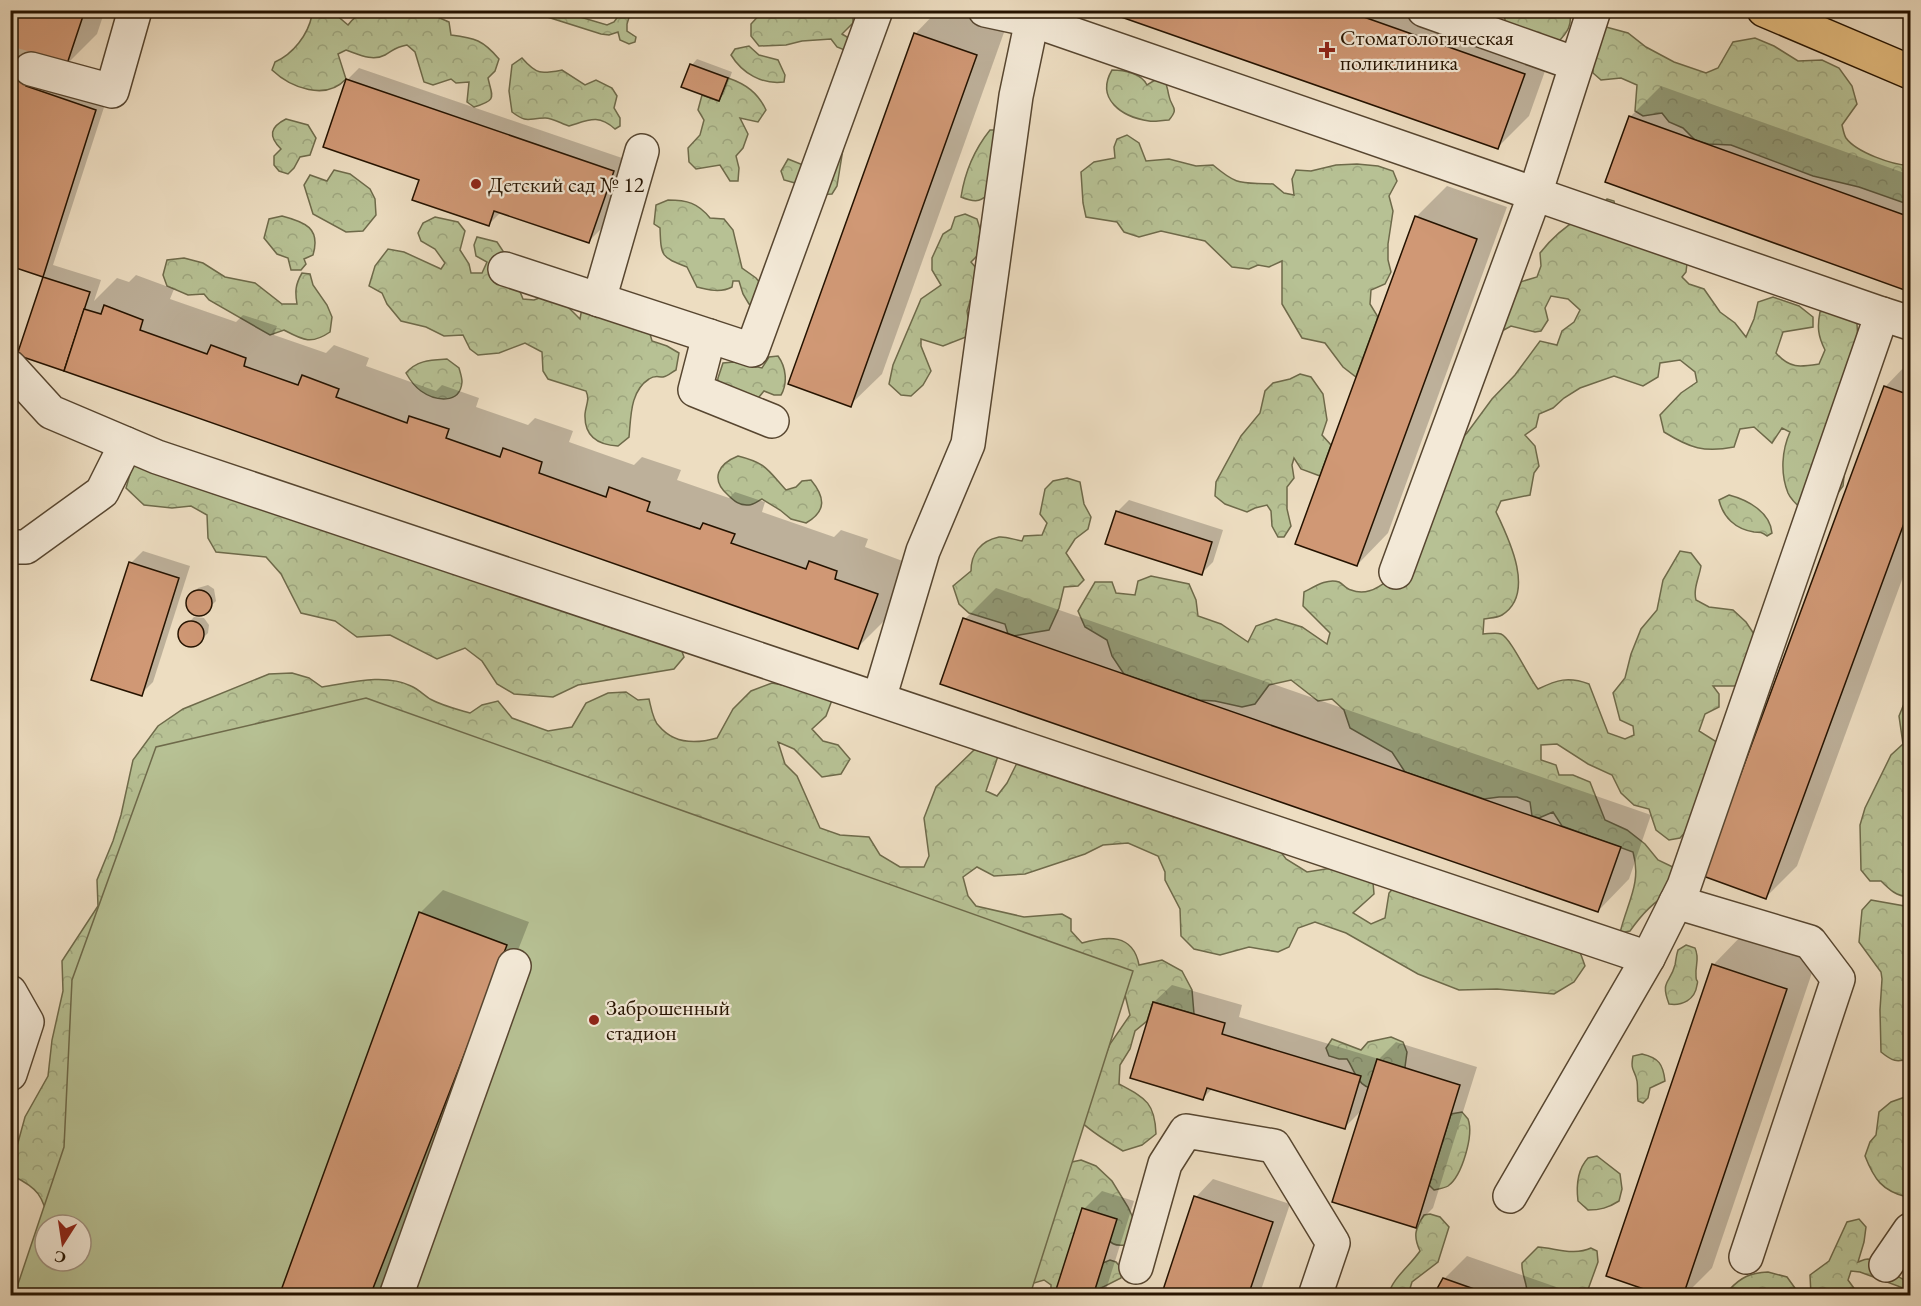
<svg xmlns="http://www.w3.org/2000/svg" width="1921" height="1306" font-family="'EB Garamond',serif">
<defs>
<pattern id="forest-crowns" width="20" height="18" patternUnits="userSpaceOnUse" patternTransform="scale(1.5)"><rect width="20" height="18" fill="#b7c194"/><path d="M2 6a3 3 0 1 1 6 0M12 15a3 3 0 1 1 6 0" fill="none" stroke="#9da57e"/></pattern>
</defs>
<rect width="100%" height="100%" fill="#edddc1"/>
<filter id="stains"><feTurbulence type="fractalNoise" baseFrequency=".00333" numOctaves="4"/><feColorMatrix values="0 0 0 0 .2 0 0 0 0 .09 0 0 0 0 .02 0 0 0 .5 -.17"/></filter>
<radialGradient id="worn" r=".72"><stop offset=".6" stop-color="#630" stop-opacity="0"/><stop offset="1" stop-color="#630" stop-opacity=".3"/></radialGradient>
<g fill="url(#forest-crowns)" stroke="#6e6a4a" stroke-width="1.5">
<path d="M318 10 335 14 348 25C362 7 372 12 392 16L398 11C419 10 429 13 449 22L451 35C475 38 483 40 499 59L495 71 488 78C492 97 498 100 474 107L467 102 469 82 456 83 451 79 433 85 424 82 415 52 407 45C395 47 394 50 385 55 372 62 358 54 346 50L338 54 346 79C326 101 291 88 272 70L275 62C293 54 308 35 312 15Z"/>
<path d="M536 11H560L607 25 614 22 622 11H631L627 24V31L636 37 635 42 629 44 620 40 618 32 609 35 601 34 538 14Z"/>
<path d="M763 11H795L801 15 816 13V11H853V23L842 34 852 40 847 51 837 47 831 39 802 41 786 45 759 46 751 36V24Z"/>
<path d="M1503 11H1570C1572 25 1568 32 1558 42L1506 24Z"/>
<path d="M1606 27 1628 33 1646 47 1674 62 1706 73 1718 68 1733 42 1755 38 1774 46 1798 61 1822 60 1839 68 1852 86 1857 104 1842 125C1843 129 1844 135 1846 138 1856 152 1894 166 1910 165V205L1859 187 1813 176 1731 145 1708 144 1695 140 1683 128 1669 122 1662 113 1643 116 1635 111 1637 85 1621 78 1601 80 1593 73 1592 51Z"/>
<path d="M749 46 759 55 778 60 785 75 784 82C762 85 742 73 731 55L735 49Z"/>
<path d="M522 58C537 75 541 74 562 70L585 85 596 80 612 88 617 96 614 108 620 118V126L615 129C598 114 589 120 569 126 562 124 553 118 545 118 528 118 528 124 512 112L509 91 512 65Z"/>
<path d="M1112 70C1124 70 1141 73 1147 85L1155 80H1164C1168 86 1167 89 1169 96 1171 108 1180 107 1169 120 1162 120 1155 122 1149 121 1122 117 1095 99 1112 70Z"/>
<path d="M728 78C746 84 758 93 766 110L758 122 740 118 748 134 743 148 736 156 739 168 738 181H730L720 165 696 169 689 162 688 148 700 135 704 120 698 110 702 95 719 101Z"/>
<path d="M286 119 308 125 316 138 310 155 300 157 294 168 288 174 279 171 274 165V156L281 149C268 136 270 127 286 119Z"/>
<path d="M823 130 843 149 837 186 832 194 808 195 795 183 784 180 781 171 788 159 803 165 812 136Z"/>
<path d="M990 130H1001L994 190C981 201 978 204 961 197 965 171 974 150 990 130Z"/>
<path d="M1127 135 1139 143 1146 161 1169 159 1196 166 1213 165C1239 187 1241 182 1273 184L1284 193 1294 195 1292 179 1296 170 1311 171 1336 165 1357 164 1378 166 1393 171 1397 181 1389 196 1393 211 1388 244V260L1391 272 1385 284 1371 290 1370 304 1378 317 1356 377 1343 367 1325 343 1302 338 1282 304V261L1269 267 1258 265 1249 269 1232 267 1205 241 1161 231 1139 237 1124 232 1117 222 1086 217 1083 203 1081 172 1094 162 1115 158 1114 147 1117 139Z"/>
<path d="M334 170 350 174 370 189 375 199 376 215 363 231 346 232 313 214 304 185 310 175 327 181Z"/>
<path d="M1607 199 1614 201 1616 212 1688 255 1686 272 1682 277 1689 284 1704 289 1720 312 1735 323 1746 337 1754 319 1758 302 1773 297 1799 306 1813 317V327L1783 332 1776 353C1790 369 1800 367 1819 364L1825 350C1818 336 1817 327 1820 312L1834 307 1848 313 1857 324 1858 340 1843 486 1832 501 1804 511C1798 506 1791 500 1788 493 1780 473 1782 450 1790 432L1782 428 1772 443 1754 427 1740 429 1734 447C1704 453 1690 448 1664 432L1660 415 1681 393 1697 382 1695 372 1680 360 1660 363 1658 377 1643 386 1614 376 1580 388 1564 398 1553 408 1539 414 1536 427 1525 435 1535 446 1539 466 1534 473 1530 495 1501 501 1496 512C1509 539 1536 594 1502 615 1497 618 1489 618 1484 619L1483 634C1488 634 1496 632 1501 634 1511 638 1529 678 1538 689 1557 680 1568 676 1589 684L1608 733 1625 739 1634 735 1633 726 1620 720 1613 693 1625 678 1631 654 1641 629 1657 610 1663 580 1680 551 1691 553 1701 566C1699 578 1693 589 1696 600L1709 607 1733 610 1746 622 1754 634V653L1736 686H1713L1719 694V707L1705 714 1699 731 1731 751 1743 768 1727 812 1697 819 1680 838 1669 840 1656 830 1649 809 1634 805 1621 793 1612 775 1588 764 1557 744 1541 745V760L1556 765 1559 775H1573L1590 782 1605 820 1627 830 1645 844 1658 860 1679 870 1673 891C1654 901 1642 914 1630 931L1620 933C1627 903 1642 883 1633 852L1562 826 1553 812 1539 818 1532 816 1530 802 1517 797H1499L1484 799 1405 772 1392 752 1350 728 1344 710 1332 699 1318 701 1291 680 1269 685 1255 704 1242 707 1215 701 1199 700 1124 674 1112 656 1107 640 1085 627 1078 611 1095 582H1112L1116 593 1135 595 1138 581 1151 576 1189 584 1196 600 1198 616 1221 624 1248 642 1256 626 1276 619 1302 627 1327 644 1330 633 1303 606 1304 592C1314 587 1327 578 1339 582 1343 584 1346 589 1351 590 1368 597 1385 584 1396 572L1449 450 1467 433 1492 399 1515 375 1540 341 1557 345 1562 331 1574 322 1580 310 1568 299 1551 296 1545 308 1548 320 1541 331 1535 332 1511 326 1504 330 1493 327 1510 285 1537 277 1541 266 1540 253C1551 239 1564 227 1580 218 1590 211 1600 210 1607 199Z"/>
<path d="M668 200C687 200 698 203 710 218L724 219 733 230 742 268 756 278 765 289 758 306 749 304 743 294 739 281H733L732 287C721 293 708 290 697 287L687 267C661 257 661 257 660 228L654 224 656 205Z"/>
<path d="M965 214 977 219 981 232V252L971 262 977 269 975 285 967 311 969 323 966 337 943 346 921 339V346L931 371 923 385 911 396 901 395 889 384 893 365 921 299 941 285 932 270V258L943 234 951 229 955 217Z"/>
<path d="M282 216C305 222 321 228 313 255L304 259 306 264 301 270H291L288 258 277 254 264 238 269 219Z"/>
<path d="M435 217 458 222 465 231 460 250 469 264 471 273H482L487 262 476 256 474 245 477 237 497 242 505 254 523 299 534 300 550 294 564 303 580 319 582 308 649 330 652 341 667 346 679 353 676 370C672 372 668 376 663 377 657 377 655 375 649 379 630 391 631 417 629 437L618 446C598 445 584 436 585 414 586 404 590 400 586 391L548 379 543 371 542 352 525 343 499 353 478 355 470 349 463 335 444 336 426 327 401 321 387 304 382 293 369 286 375 266 388 249 404 252 441 269 445 263 435 249 421 241 418 233 423 223Z"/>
<path d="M184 258 203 263 225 277 255 283 282 304H297C295 292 295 285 302 273L310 274 313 285 327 305 332 317 330 332C311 345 303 340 284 330L270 335 209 300 204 294 188 295 167 286 163 275 167 260Z"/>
<path d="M778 356C786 367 788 383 781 395H774L764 391 759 397 749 398 717 389 718 378 723 363 734 362 762 368 769 357Z"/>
<path d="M447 359 459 368C460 372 462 377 462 382 460 405 435 401 421 391 415 387 410 380 406 373 417 360 431 360 447 359Z"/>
<path d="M1300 374 1311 377 1323 394 1327 420 1322 435 1331 445 1320 476 1301 469 1294 458 1292 465 1294 478 1287 487V509L1291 526 1284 537H1278L1272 526 1271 511 1267 505 1255 508 1247 512 1225 504 1215 496 1216 482 1241 436 1260 413 1265 391 1273 383 1290 379Z"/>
<path d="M738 456C766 463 767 469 786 490L796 487 802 481 811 480C825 497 827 511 806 523L791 519 780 510 762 499C758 501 753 505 749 505 740 506 734 501 728 495 710 479 718 464 738 456Z"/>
<path d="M157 457 680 646 684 657 674 669 578 685 553 697 514 694 497 684 482 661 465 648 437 659 390 635 357 637 335 621 301 613 281 574 266 557 216 552 208 538 207 515 191 506 172 508 144 505 126 488 132 467Z"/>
<path d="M1067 478 1080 482 1084 504 1091 517 1088 529 1075 539 1066 553 1084 580 1078 586 1064 587 1059 608 1049 630 1013 636 1008 634 1005 624 969 613 959 604 953 586 971 571C971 554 980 541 999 537 1005 536 1015 540 1022 541L1024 536 1042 535 1047 523 1040 514 1045 489 1053 481Z"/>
<path d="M1729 495C1748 500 1770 512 1772 533L1767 536C1762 532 1760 532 1754 532 1735 529 1723 517 1719 500Z"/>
<path d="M292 673 309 678 322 687C349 683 384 673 411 686 418 689 424 695 430 699 443 706 456 709 470 713L482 705 498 701 512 718 548 731 572 727 586 703 608 693 626 692 638 700 649 699C651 707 653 721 659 726 674 744 696 744 717 738L733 709 751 691 772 683 818 692 832 700 826 716 812 729 823 741 838 745 850 759 841 774 822 777 794 749 778 742 785 764 797 776 820 828 840 835 869 837 880 855 900 867H924L929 856 924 818 936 787 974 750 989 749 998 756 986 791 997 796 1007 783 1017 763 1052 771 1275 844 1286 859 1307 872 1332 868 1373 882 1374 894 1353 913 1371 924 1385 918 1389 893 1398 883 1580 952 1585 966 1574 982 1554 994 1497 989 1459 990 1418 974 1346 933 1315 922 1298 928 1289 947 1278 952 1249 947 1220 955 1194 949 1181 936 1180 909 1165 880V872L1158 856 1128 843 1103 845 1085 854 1025 874 994 876 977 867 963 877 968 896 976 906 1024 917 1062 914 1071 919V931L1082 943C1107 936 1133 933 1139 965L1162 960 1182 971 1192 990 1194 1014 1153 1002 1147 1021 1135 1031 1130 1049 1120 1065 1119 1084C1145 1098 1155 1102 1156 1134L1142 1145 1123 1151C1113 1145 1085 1128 1079 1119L1110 1044 1130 1015 1125 995 81 1225 49 1223C43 1196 38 1188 13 1176L14 1157 25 1117 48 1076 52 1040 63 991 62 961 98 906 97 880 113 841 121 815 133 760 158 726 183 709 269 674Z"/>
<path d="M1910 689V897H1909C1896 896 1890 890 1881 881H1870L1861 870 1860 825 1865 808 1891 755 1903 744 1899 716Z"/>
<path d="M1871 900 1910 907V1058C1897 1063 1892 1061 1881 1052L1880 1010 1882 979 1881 972 1859 942 1862 910Z"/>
<path d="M1686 945 1695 948C1700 959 1695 965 1696 976 1696 984 1699 978 1697 985 1695 1000 1682 1006 1669 1004 1660 980 1670 984 1675 965 1676 960 1676 956 1678 950Z"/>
<path d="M1391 1037 1403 1042 1407 1052 1405 1067 1409 1084C1395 1086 1369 1096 1359 1080 1354 1074 1352 1066 1347 1059H1339L1329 1056 1326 1048 1332 1039 1361 1050 1368 1042Z"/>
<path d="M1642 1054C1659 1058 1663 1064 1665 1081L1650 1088 1648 1098 1643 1103 1638 1101C1637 1094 1638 1087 1637 1081 1635 1069 1630 1072 1633 1056Z"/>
<path d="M1910 1091V1195L1907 1197C1882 1191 1874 1179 1865 1156L1870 1142 1876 1135 1879 1112 1891 1102 1905 1097Z"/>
<path d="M1462 1112C1463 1113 1467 1118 1468 1119 1474 1135 1462 1176 1448 1186 1445 1188 1438 1189 1434 1190L1429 1185 1451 1114Z"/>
<path d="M1597 1156 1620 1174 1622 1189 1619 1201C1608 1208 1600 1210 1588 1210L1578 1201C1576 1185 1577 1170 1588 1158Z"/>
<path d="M1081 1160 1096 1166 1112 1181 1128 1207 1134 1220 1131 1237 1125 1245C1114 1246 1111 1244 1105 1235L1101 1253 1103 1263 1110 1260 1116 1262 1122 1269 1121 1278 1101 1288 1096 1295H1051V1285L1044 1280 990 1296 1072 1162Z"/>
<path d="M1430 1214 1440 1217 1449 1227 1438 1262 1412 1282 1408 1295 1388 1296C1392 1278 1410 1266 1420 1251 1413 1236 1415 1229 1424 1215Z"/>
<path d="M1859 1219 1866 1227 1864 1242 1858 1262C1861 1261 1864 1259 1868 1259 1881 1260 1892 1276 1905 1280L1908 1285 1903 1288 1860 1272 1851 1271 1848 1280 1856 1291 1871 1295H1811L1810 1275 1829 1261 1847 1222Z"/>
<path d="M1538 1247C1555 1248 1574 1256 1591 1248L1597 1251 1598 1262 1586 1295H1527C1528 1284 1521 1274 1522 1263Z"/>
<path d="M1768 1272 1787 1277 1800 1295H1728L1729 1290C1741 1277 1750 1273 1768 1272Z"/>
</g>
<path fill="#b7c194" stroke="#6e6a4a" stroke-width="1.5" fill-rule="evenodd" d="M366 698 1133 971 1030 1295 14 1296 64 1147 72 980 156 747ZM45 1225H81V1261H45Z"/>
<g fill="#0003">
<path d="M10 10H105L97 34 66 65 107 98 53 265 101 280 94 301 117 278 129 282 136 275 174 289 170 299 236 322 243 315 277 326 274 335 326 353 334 345 369 358 366 366 436 391 442 385 479 398 476 407 528 425 535 418 573 431 569 442 634 465 642 457 681 470 677 480 729 498 735 492 765 502 762 512 834 537 841 530 868 539 865 547 908 563 889 616 858 647 65 370 44 278 45 276 10 265Z"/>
<path d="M938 10H969L1007 24 882 374 850 405 915 34Z"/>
<path d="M1108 10H1463L1555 43 1529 116 1498 147Z"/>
<path d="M697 59 732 72 724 94 718 100 692 65Z"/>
<path d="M359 68 625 159 601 229 589 241 501 212 489 224 421 179 347 80Z"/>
<path d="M1661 86 1910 175V290L1607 182 1630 117Z"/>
<path d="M1447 186 1507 207 1388 533 1357 565 1416 217Z"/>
<path d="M1910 361V558L1797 866 1766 897 1885 387Z"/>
<path d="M1129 500 1223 530 1213 562 1201 574 1117 512Z"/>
<path d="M143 551 190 566 153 682 141 694 131 563Z"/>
<path d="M208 585 214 589 216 601 204 613 196 614 188 608V601L198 588Z"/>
<path d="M996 588 1651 815 1629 879 1598 911 965 619Z"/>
<path d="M194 617 204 618 209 625 208 633 196 645 189 646 181 639 180 632Z"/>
<path d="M443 890 529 922 383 1296H281L420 913Z"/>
<path d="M1744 933 1817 958 1712 1268 1684 1296H1668L1713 965Z"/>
<path d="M1172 985 1242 1005 1239 1017 1379 1059 1396 1042 1477 1067 1433 1208 1415 1226 1362 1110 1344 1128 1213 1088 1203 1098 1154 1002Z"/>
<path d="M1213 1179 1290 1204 1259 1296H1163L1196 1197Z"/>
<path d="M1102 1191 1134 1201 1104 1296H1056L1084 1209Z"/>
<path d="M1467 1256 1582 1296H1435L1444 1279Z"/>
</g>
<g fill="#d09875" stroke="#251300" stroke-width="1.5">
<path d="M10 10H85L66 67 10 49Z"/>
<path d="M1344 10 1525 74 1498 149 1104 11Z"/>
<path d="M914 33 977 55 851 407 788 384Z"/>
<path d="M10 49 35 57 26 86 96 110 43 277 10 266Z"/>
<path d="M690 64 728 78 719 101 681 87Z"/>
<path d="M346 79 614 171 589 243 494 211 489 226 412 200 419 180 323 147Z"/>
<path d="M1629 116 1910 217V292L1605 182Z"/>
<path d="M1415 216 1477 239 1357 566 1295 544Z"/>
<path d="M43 277 90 292 64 371 17 355Z"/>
<path d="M104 305 143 320 140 330 207 354 211 345 246 358 244 366 298 385 302 375 339 389 336 397 407 423 409 416 449 429 446 438 500 457 503 448 542 462 539 473 606 497 609 487 650 502 647 511 700 529 703 523 735 534 731 543 806 569 809 561 837 571 835 579 878 594 858 649 64 371 84 309 101 314Z"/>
<path d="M1884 386 1910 395V507L1766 899 1703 876Z"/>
<path d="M1116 511 1212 542 1202 575 1105 544Z"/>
<path d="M129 562 179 578 142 696 91 680Z"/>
<circle cx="199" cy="603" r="13"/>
<path d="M963 618 1621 847 1598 912 940 684Z"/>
<circle cx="191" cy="634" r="13"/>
<path d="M419 912 507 945 370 1296H279Z"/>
<path d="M1712 964 1787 989 1683 1296H1664L1606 1276Z"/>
<path d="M1153 1002 1225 1023 1222 1034 1361 1076 1345 1129 1207 1088 1203 1100 1130 1078Z"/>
<path d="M1377 1059 1460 1085 1416 1228 1332 1202Z"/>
<path d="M1194 1196 1273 1222 1248 1296H1161Z"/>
<path d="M1082 1208 1117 1219 1093 1296H1054Z"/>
<path d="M1443 1278 1494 1296H1433Z"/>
</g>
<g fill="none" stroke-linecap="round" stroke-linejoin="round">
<path stroke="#c5b59a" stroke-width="33" stroke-dasharray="33 16" stroke-linecap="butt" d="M10 63 31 69"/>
<g stroke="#574630" stroke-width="36">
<g id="minor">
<path d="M985 10 1032 20"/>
<path d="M1019 10 1032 20 1882 314 1684 886 1648 958 1510 1196"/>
<path d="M1424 10 1576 64"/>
<path d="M31 69 112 91 135 10"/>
<path d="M505 269 752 350 876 10"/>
<path d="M599 300 642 151"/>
<path d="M1882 314 1910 323"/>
<path d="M709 336 695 390 772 421"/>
<path d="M10 367 51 412 157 457 1648 958"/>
<path d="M10 547H26L102 492 126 444"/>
<path d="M1396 572 1535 194 1594 10"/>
<path d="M879 699 923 551 968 444 1016 96 1032 20 1037 10"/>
<path d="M1676 902 1810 942 1838 979 1746 1257"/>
<path d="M10 992 27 1022 10 1074"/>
<path d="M1886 1265 1910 1230"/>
<path d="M1136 1267 1165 1164 1186 1131 1274 1146 1333 1243 1315 1296"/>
<path d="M396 1296 514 966"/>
</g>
</g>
<g stroke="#251300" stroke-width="36">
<path id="major" d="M1764 10 1910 72"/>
</g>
<use href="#minor" stroke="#f3e9d7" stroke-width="33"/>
<use href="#major" stroke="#e6be80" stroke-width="33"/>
</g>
<g fill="#8f2418" stroke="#f3e9d7" stroke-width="2">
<path d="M1324 41h6v6h6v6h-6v6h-6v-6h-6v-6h6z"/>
<circle cx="476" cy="184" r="6"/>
<circle cx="594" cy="1020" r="6"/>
</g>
<g text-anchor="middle" stroke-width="4.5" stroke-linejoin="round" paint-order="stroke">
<g font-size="22" fill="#251300" stroke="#f3e9d7" text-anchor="start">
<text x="1340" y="45">Стоматологическая<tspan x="1340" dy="25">поликлиника</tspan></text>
<text x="488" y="192">Детский сад № 12</text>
<text x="606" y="1015">Заброшенный<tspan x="606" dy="25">стадион</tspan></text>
</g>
</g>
<rect width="1921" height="1306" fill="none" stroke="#edddc1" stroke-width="36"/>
<rect x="12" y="12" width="1897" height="1282" fill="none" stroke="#251300" stroke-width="3"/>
<rect x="18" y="18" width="1885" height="1270" fill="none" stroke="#251300" stroke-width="1.5"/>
<g transform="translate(63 1243) rotate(192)"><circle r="28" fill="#f3e9d7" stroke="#a19381" stroke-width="1.5"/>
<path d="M0-4.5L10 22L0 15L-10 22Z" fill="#8f2418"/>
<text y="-9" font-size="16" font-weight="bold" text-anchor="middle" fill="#251300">С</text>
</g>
<rect width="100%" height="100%" filter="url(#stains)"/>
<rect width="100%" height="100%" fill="url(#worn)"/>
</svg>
